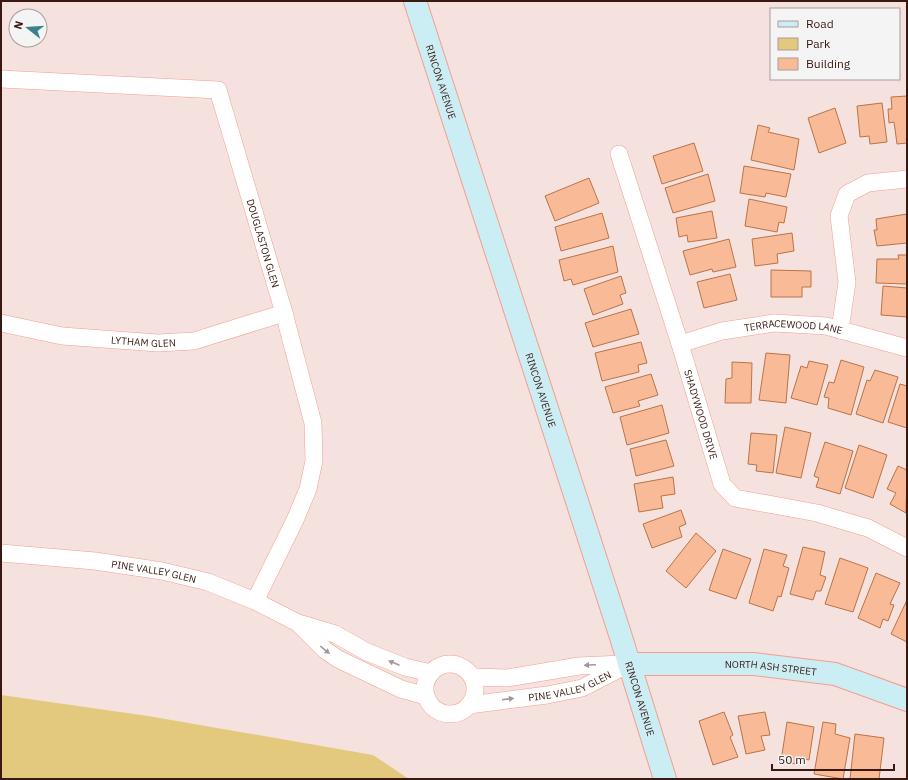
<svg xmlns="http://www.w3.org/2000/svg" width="908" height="780" viewBox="0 0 908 780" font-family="'IBM Plex Sans',sans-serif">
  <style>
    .green { fill: #e3c97e }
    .building { fill: #f9bb97; stroke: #ba7347 }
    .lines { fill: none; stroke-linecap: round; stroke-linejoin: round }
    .street-casing { stroke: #f59d8d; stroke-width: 18 }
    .secondary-casing { stroke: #f59d8d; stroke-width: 24 }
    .street { stroke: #fff; stroke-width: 17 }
    .secondary { stroke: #cbeef4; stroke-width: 22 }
    .oneway { fill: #a69794 }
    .labels { text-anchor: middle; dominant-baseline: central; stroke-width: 3.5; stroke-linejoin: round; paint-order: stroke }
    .street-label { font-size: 10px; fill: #391812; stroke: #f4f4f4 }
  </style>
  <rect width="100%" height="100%" fill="#f5e2de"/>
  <polygon class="green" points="1,695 148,716 373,755 409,779 1,779"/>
  <g class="building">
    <polygon points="907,96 907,143 897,144 894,122 889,123 888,109 892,109 891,97"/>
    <polygon points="882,103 887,142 870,144 869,136 860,137 857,106"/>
    <polygon points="835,108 846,143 819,153 808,118"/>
    <polygon points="758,125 770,128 768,132 799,139 794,170 751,160"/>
    <polygon points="694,143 703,171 662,184 653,156"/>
    <polygon points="744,166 791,174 786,197 766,193 765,197 740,193"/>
    <polygon points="708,174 715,201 673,213 665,188"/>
    <polygon points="589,178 599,203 555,221 545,196"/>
    <polygon points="749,199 787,207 784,223 779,222 777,232 745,226"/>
    <polygon points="712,211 717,238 688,242 687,235 679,237 676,218"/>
    <polygon points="602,213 609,238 561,251 555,227"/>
    <polygon points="907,214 907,243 877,246 874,230 877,230 876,219"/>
    <polygon points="792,233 794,251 777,254 778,263 755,266 752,239"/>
    <polygon points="729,239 736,267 713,272 712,269 690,275 683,251"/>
    <polygon points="613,246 618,272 573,285 571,279 564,281 559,260"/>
    <polygon points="898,255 907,255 907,284 876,283 877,259 899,259"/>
    <polygon points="771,270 811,271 811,287 802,287 802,297 771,297"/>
    <polygon points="730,274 737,300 704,308 697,282"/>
    <polygon points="621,276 626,293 620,295 623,304 593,315 584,289"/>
    <polygon points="883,286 907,288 907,317 881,315"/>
    <polygon points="631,309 639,334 593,347 585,323"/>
    <polygon points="641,342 647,363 638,365 639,372 602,381 595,353"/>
    <polygon points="766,353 790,355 786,403 759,400"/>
    <polygon points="841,360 864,367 851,415 828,408 829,398 824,397 829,382 834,383"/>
    <polygon points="809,361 828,365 817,405 791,398 801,366 807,368"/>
    <polygon points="732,362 752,363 751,403 725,403 726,379 732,378"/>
    <polygon points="875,370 898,377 883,423 856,414 867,380 870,381"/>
    <polygon points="651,374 658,395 638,401 640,406 613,413 605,387"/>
    <polygon points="900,384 907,386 907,428 888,422"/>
    <polygon points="662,405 669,433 627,445 620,417"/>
    <polygon points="785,427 811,433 801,478 776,473"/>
    <polygon points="751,433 777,435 773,473 756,471 757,465 748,464"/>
    <polygon points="666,440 674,466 636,476 630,449"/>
    <polygon points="825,442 853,451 840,494 816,487 819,478 814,476"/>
    <polygon points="859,445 887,455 873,498 845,488"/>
    <polygon points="898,466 907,470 906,513 890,504 896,493 887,489"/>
    <polygon points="673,477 675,494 661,496 663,508 639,512 634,484"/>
    <polygon points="681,510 686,524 679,527 682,537 652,548 643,524"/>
    <polygon points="696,533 716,551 686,588 666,571"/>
    <polygon points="803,547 825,552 820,575 826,577 821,591 816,591 813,600 790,594"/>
    <polygon points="723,549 751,559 736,599 709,590"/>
    <polygon points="764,549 787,555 783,566 789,568 781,597 778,596 773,611 749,603"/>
    <polygon points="840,558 868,568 853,612 825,604"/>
    <polygon points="876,573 900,583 890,604 894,605 888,621 883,619 880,628 858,618"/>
    <polygon points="907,600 907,642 891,634"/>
    <polygon points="724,712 733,735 730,737 738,757 713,765 699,721"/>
    <polygon points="765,712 770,735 761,736 765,750 746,754 738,716"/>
    <polygon points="787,722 814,727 809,760 801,758 800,765 781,761"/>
    <polygon points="823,722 836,724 835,734 850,738 843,779 814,774"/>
    <polygon points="855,734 884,738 879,779 850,779"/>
  </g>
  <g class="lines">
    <defs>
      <g id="street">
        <path id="s1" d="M1,79l217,11 66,223 29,110 1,38 -6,28 -13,31 -40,81"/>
        <path id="s2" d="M619,154l61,190 42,140 13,14 82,15 51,15 39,20"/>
        <path id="s3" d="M1,323l61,13 96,7 36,-2 90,-28"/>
        <polyline points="840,330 847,282 839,216 847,194 868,183 907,179"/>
        <path id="s4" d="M680,344l42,-13 52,-8 52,3 81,22"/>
        <path id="s5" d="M1,553l94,8 67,10 46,11 47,19 43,22 37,11 32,18 38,15 26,6"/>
        <polyline points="299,624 325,650 338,659 401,689 426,696"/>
        <circle cx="450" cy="689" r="25"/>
        <polyline points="472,677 507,678 579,666 623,664"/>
        <path id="s6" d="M469,705l78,-10 35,-7 47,-24"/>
      </g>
      <g id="secondary">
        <path id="s7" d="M415,1l205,633 45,145"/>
        <path id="s8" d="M629,664h125l81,10 72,26"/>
      </g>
    </defs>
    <use href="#street" class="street-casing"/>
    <use href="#secondary" class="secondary-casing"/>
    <use href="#street" class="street"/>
    <use href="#secondary" class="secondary"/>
  </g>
  <defs><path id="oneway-solid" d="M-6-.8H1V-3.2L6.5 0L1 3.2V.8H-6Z"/></defs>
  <g class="oneway">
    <use href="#oneway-solid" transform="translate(325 650) rotate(39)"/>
    <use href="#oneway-solid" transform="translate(394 663) rotate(-157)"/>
    <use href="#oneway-solid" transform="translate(590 665) rotate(178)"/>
    <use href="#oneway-solid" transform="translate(508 699) rotate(-7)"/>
  </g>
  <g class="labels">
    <g class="street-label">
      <text stroke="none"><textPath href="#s7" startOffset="85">RINCON AVENUE</textPath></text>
      <text stroke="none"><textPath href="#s1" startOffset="377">DOUGLASTON GLEN</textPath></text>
      <text stroke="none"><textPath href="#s4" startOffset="116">TERRACEWOOD LANE</textPath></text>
      <text stroke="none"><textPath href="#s3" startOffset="144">LYTHAM GLEN</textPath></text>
      <text stroke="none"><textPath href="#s7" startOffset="409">RINCON AVENUE</textPath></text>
      <text stroke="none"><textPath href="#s2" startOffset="273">SHADYWOOD DRIVE</textPath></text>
      <text stroke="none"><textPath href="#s5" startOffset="154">PINE VALLEY GLEN</textPath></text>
      <text stroke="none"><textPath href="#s8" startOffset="142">NORTH ASH STREET</textPath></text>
      <text stroke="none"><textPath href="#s6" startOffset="103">PINE VALLEY GLEN</textPath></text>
      <text stroke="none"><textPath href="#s7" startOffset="733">RINCON AVENUE</textPath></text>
    </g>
  </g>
  <rect width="908" height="780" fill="none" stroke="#391812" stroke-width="4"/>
  <rect x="770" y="8" width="130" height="72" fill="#f4f4f4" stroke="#a99c9a"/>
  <rect x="778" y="21" width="20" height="6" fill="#cbeef4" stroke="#a99c9a"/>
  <text x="806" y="28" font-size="12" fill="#391812">Road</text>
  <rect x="778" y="38" width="20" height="12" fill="#e3c97e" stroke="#a99c9a"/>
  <text x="806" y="48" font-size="12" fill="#391812">Park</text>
  <rect x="778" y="58" width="20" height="12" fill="#f9bb97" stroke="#a99c9a"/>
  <text x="806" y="68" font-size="12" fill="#391812">Building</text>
  <g transform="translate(28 28) rotate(287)"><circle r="19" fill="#f4f4f4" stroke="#a99c9a"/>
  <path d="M0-3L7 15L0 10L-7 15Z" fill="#3c818e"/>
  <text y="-6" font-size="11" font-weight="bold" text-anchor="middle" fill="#391812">N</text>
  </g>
  <path d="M772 764v6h122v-6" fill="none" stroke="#391812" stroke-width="2"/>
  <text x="778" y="764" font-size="12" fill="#391812" stroke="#f4f4f4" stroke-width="3" paint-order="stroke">50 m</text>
</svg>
